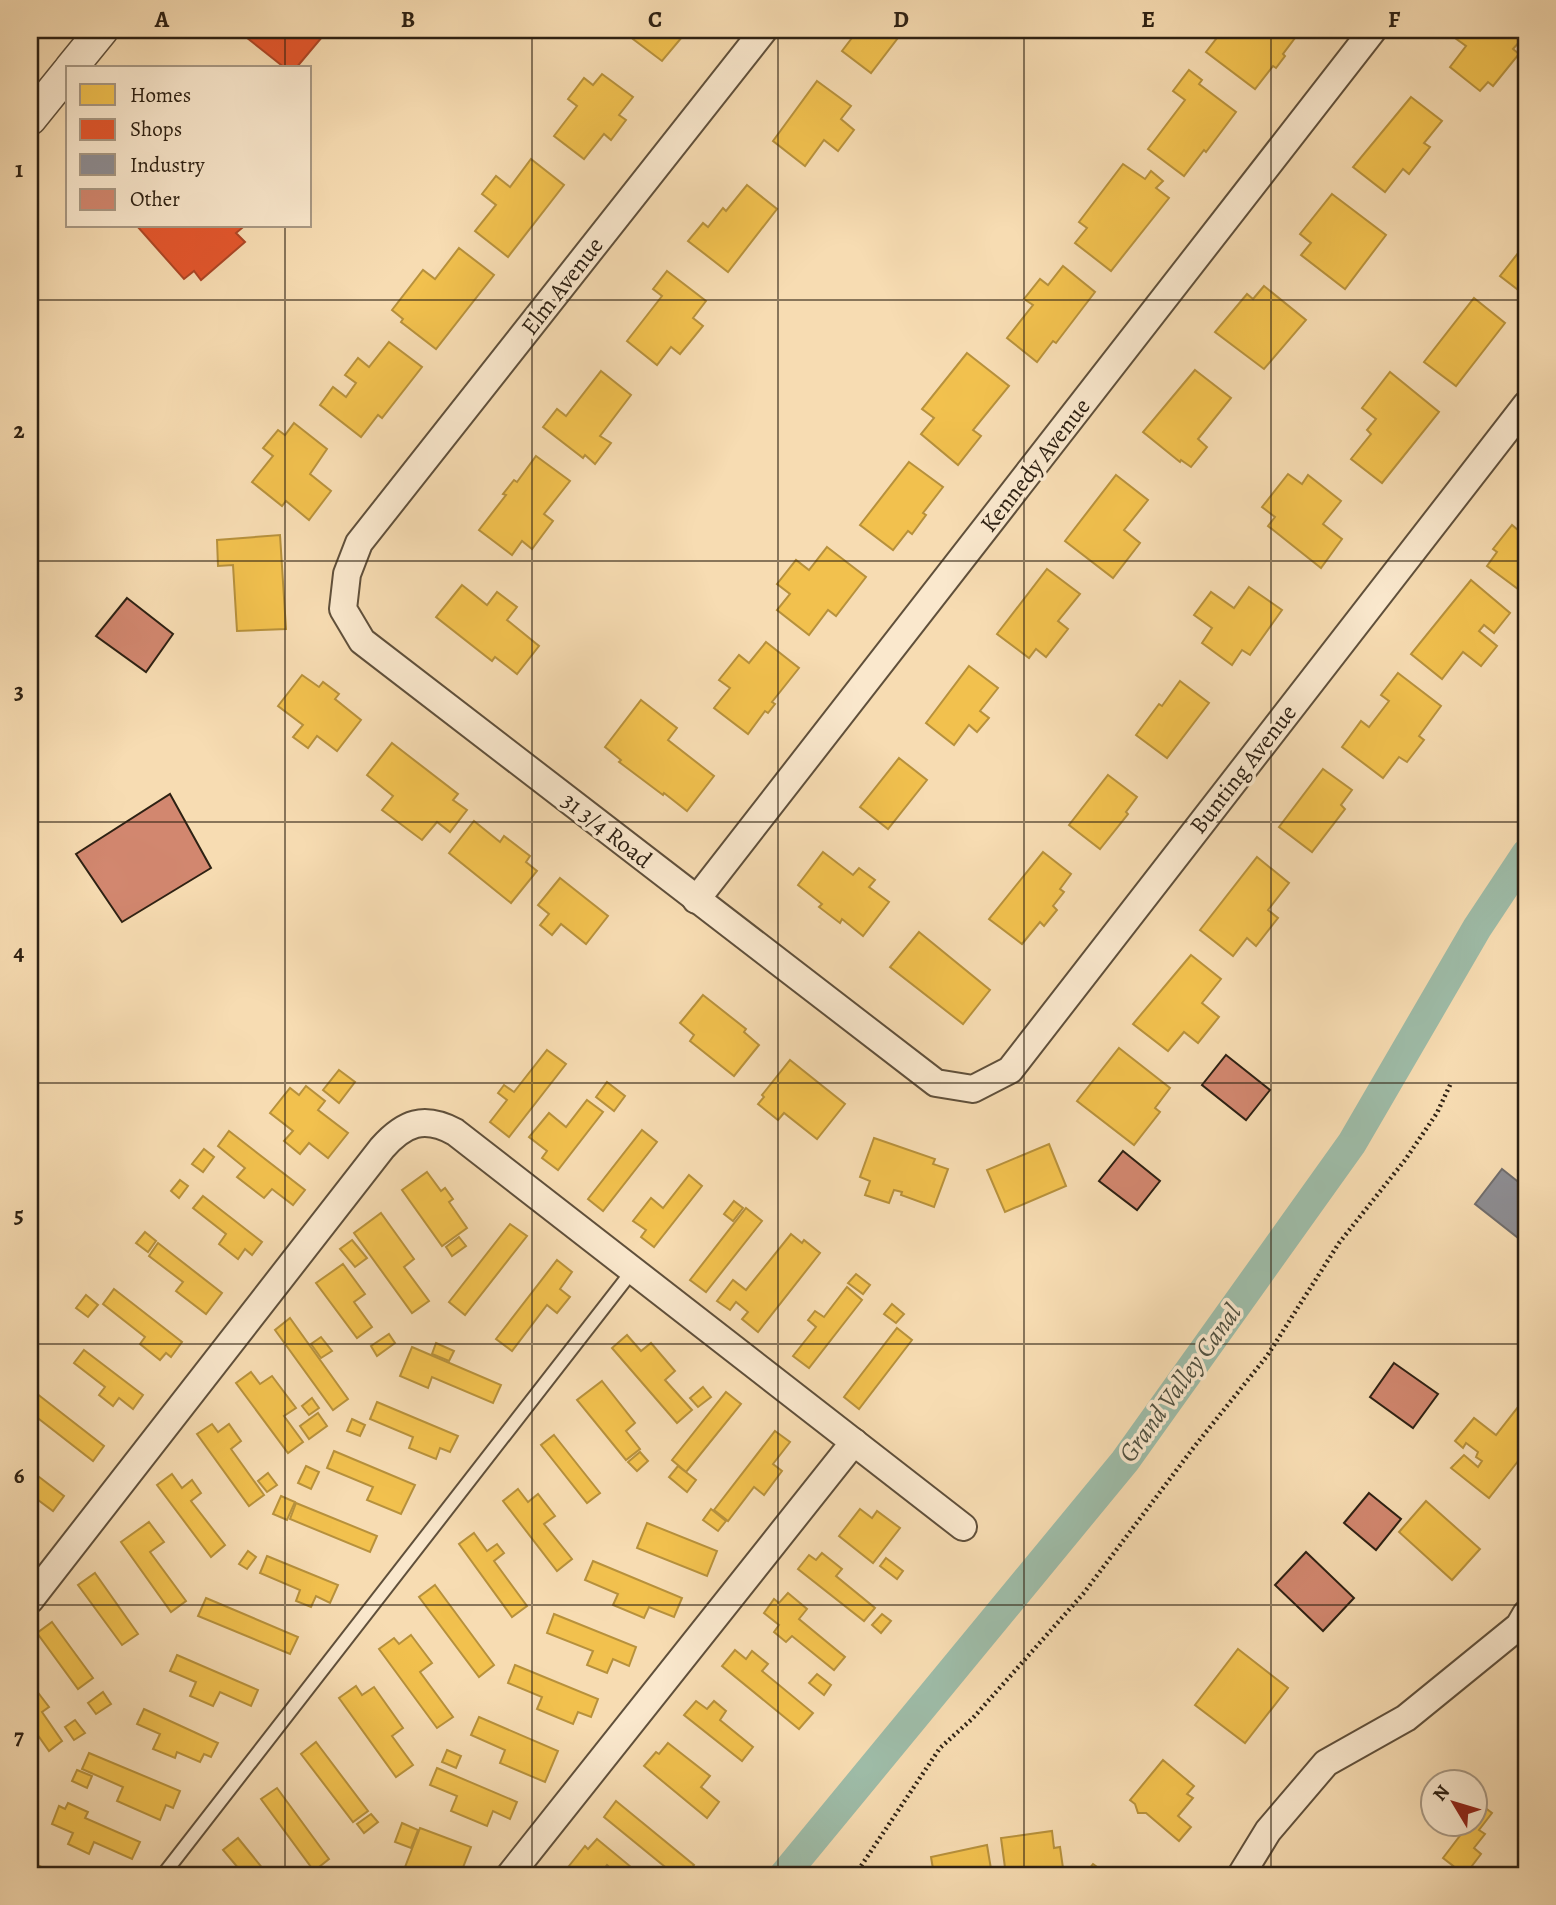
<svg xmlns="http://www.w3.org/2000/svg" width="1556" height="1905" viewBox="0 0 1556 1905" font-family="Alegreya,serif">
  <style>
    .homes { fill: #f2c14e; stroke: #b7913c; stroke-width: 2 }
    .shops { fill: #e4572e; stroke: #ad4726; stroke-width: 2 }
    .industry { fill: #8d8d92; stroke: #706d6c; stroke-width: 2 }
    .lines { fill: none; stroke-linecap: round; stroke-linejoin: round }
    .canal { stroke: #9ebca8; stroke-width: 30 }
    .building { fill: #d2876f; stroke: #2e2113; stroke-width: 2 }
    .service-casing { stroke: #60503b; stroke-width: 16 }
    .minor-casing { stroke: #60503b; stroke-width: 30 }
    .tertiary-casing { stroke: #60503b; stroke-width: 35 }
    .path { stroke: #2e2113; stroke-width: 4.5; stroke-dasharray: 2 3.5; stroke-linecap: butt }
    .service { stroke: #fae8cd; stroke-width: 12 }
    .minor { stroke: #fae8cd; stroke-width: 26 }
    .tertiary { stroke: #fae8cd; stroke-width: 32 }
    .grid { fill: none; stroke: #2e2113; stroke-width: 2; stroke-opacity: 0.55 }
    .labels { text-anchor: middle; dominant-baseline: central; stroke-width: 7; stroke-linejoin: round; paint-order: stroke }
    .street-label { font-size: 24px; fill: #2e2113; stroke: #fae8cd }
    .water-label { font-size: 26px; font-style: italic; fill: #505040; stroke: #fae8cd }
    .neatline { fill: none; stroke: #2e2113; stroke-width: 2.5 }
    .grid-label { font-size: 23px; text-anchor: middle; font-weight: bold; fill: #2e2113 }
  </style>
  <rect width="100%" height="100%" fill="#f7dcb2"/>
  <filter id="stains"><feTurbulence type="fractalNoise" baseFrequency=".00286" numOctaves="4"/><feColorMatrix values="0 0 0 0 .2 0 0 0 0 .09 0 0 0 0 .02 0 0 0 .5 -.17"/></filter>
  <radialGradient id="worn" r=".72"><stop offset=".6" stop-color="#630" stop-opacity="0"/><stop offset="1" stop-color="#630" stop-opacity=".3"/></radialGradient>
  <g class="homes">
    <polygon points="640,30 688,30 662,61 633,39"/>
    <polygon points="858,30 904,30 871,73 842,51"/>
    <polygon points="1220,30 1301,30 1283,54 1285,56 1276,68 1273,66 1255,89 1206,52 1219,35 1217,33"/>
    <polygon points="1461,30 1507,30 1521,40 1513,49 1519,54 1493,86 1488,82 1480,91 1450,67 1466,46 1455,38"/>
    <polygon points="1189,70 1202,80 1199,84 1236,112 1206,152 1204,150 1184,176 1148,149 1185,100 1173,91"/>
    <polygon points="602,74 633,97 619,115 626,120 611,140 604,134 584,159 554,136 577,106 568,99 584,78 593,85"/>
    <polygon points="817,81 851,106 841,119 854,130 838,151 824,140 805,166 773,141"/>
    <polygon points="1411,97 1442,121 1424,143 1430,147 1409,174 1403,169 1385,192 1353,167"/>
    <polygon points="531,159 564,185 508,257 475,231 496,205 482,194 496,176 510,187"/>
    <polygon points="1123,164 1145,179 1151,171 1163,181 1156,188 1169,198 1111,271 1075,243 1087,228 1079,222"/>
    <polygon points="747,185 777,209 728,272 688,241 703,223 708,227 723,208 726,211"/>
    <polygon points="1332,194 1386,235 1345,289 1301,255 1311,243 1300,234"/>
    <polygon points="1526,243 1526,296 1500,276"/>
    <polygon points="459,248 494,275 436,349 401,322 403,319 392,310 423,270 435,279"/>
    <polygon points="1063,266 1095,292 1056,343 1053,341 1037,362 1007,338 1033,305 1024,299 1040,279 1048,285"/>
    <polygon points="667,271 706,301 693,318 703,326 680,354 671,347 657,365 627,341 662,296 653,289"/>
    <polygon points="1264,286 1306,320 1264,369 1215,332 1247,294 1253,299"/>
    <polygon points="1474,298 1505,323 1456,386 1424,362"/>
    <polygon points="389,342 422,367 382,418 378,415 361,437 320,405 333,387 346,397 356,383 345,375 358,358 369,367"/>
    <polygon points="967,353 1009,386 973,430 981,436 958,465 921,434 934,418 922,409"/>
    <polygon points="1195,370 1231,398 1198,439 1207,447 1191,467 1181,460 1180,462 1143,432"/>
    <polygon points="601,371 631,395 600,436 611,443 595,464 585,455 583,458 543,427 557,409 566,416"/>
    <polygon points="1390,372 1439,412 1382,483 1351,459 1371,434 1367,430 1376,419 1362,408"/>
    <polygon points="294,423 327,449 310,474 331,491 309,520 286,501 282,506 252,482 273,456 263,448 278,430 285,435"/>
    <polygon points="536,456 570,481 544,514 553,521 532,549 522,541 512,555 479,530 506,495 503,494 514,480 517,482"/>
    <polygon points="909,462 943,487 923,513 926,515 912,534 908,531 893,550 860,525"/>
    <polygon points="1288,474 1302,484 1308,475 1341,501 1323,524 1342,539 1321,568 1268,526 1275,517 1262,507"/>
    <polygon points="1116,475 1148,500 1124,530 1140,543 1113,578 1065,541"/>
    <polygon points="1526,519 1526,586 1522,592 1487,566 1497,552 1493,549 1512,525 1518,530"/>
    <polygon points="280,535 286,629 237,631 233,565 218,566 217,540"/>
    <polygon points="827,547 866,577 836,616 828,610 809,635 777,610 790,594 777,584 796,560 809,570"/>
    <polygon points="1047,569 1080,594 1058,621 1068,629 1046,657 1036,649 1029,658 997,634"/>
    <polygon points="1471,580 1510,613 1494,633 1484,625 1479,631 1497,646 1481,666 1463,652 1442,679 1411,654"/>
    <polygon points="462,585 487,605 497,592 517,607 507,620 539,646 517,674 495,657 492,661 436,617"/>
    <polygon points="1249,587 1282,610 1250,655 1242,650 1232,665 1202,643 1212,628 1194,615 1211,592 1234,608"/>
    <polygon points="766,642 799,668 772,702 775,704 768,713 765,711 748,734 714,708 730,688 719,680 739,655 749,663"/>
    <polygon points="969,666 998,688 980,711 989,718 977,732 969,725 954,745 926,723"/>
    <polygon points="1398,673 1441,706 1419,736 1424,740 1407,762 1399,757 1383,778 1342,747 1361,721 1369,727 1389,701 1381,695"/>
    <polygon points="302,675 319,687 323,682 339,694 335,699 361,720 337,751 317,736 308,748 293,737 303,725 278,706"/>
    <polygon points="1180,681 1209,703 1167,758 1136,735 1159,704 1162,706"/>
    <polygon points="641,700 677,728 668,740 714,776 687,811 664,793 663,795 619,762 621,760 605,747"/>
    <polygon points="392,743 458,794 453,800 467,810 450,832 437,822 422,840 382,810 393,796 367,775"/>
    <polygon points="899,758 927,780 888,829 860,807"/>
    <polygon points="1323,769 1352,790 1341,805 1345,809 1312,852 1279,827"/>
    <polygon points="1108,775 1137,797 1126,812 1128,814 1100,849 1069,825"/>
    <polygon points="474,821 500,842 504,836 530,856 526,862 537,871 511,903 449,853"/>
    <polygon points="823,852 853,875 859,868 875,880 869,887 889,902 863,936 842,919 840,923 819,907 822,904 798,885"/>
    <polygon points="1043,852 1071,874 1060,889 1064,892 1053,906 1057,910 1044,926 1040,922 1022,944 989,919"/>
    <polygon points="1257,857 1289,883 1268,910 1278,918 1256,946 1247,938 1233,956 1200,930"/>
    <polygon points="560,878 608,916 586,944 561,924 552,935 540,925 549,914 538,905"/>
    <polygon points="919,932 990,990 963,1024 890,967"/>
    <polygon points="1191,955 1221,979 1202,1003 1219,1017 1198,1043 1184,1032 1168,1051 1133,1024"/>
    <polygon points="703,995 746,1029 744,1032 759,1045 734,1076 690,1041 694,1035 680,1023"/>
    <polygon points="1119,1048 1170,1088 1155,1108 1160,1112 1134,1145 1077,1101"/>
    <polygon points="547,1050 566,1064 509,1137 490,1122 507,1100 498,1093 504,1085 514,1092"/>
    <polygon points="790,1060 845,1104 817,1139 784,1113 778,1120 758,1104 764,1097 762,1095"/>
    <polygon points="339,1070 355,1082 339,1103 323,1090"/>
    <polygon points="607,1082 625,1096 614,1111 596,1097"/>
    <polygon points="306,1086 325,1101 318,1110 348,1133 328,1158 309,1143 300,1154 284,1141 293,1131 270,1113 290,1088 299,1095"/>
    <polygon points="587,1100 603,1112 558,1170 542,1158 547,1151 529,1137 549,1113 566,1127"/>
    <polygon points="642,1130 657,1142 603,1211 588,1199"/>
    <polygon points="229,1131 305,1190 293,1205 272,1189 264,1198 237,1177 245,1168 218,1146"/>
    <polygon points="874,1138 935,1159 933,1164 948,1169 934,1207 901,1195 902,1192 894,1190 889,1203 865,1195 870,1181 860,1177"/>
    <polygon points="1049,1144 1066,1186 1005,1212 987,1170"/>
    <polygon points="204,1149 214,1157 203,1172 192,1164"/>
    <polygon points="427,1172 441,1191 445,1188 453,1199 449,1202 467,1228 442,1246 402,1190"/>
    <polygon points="689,1175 702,1186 654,1247 641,1237 646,1230 633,1221 651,1198 663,1208"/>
    <polygon points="180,1180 188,1186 179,1198 171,1191"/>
    <polygon points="203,1196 262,1242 252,1255 245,1249 238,1259 219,1244 226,1234 193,1208"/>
    <polygon points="734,1201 743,1208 733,1221 724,1214"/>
    <polygon points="746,1208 762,1221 706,1292 690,1280"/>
    <polygon points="381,1213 414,1259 404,1267 429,1301 412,1313 354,1233"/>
    <polygon points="510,1224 527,1236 465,1315 449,1302"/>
    <polygon points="145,1232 156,1241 148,1252 136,1243"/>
    <polygon points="791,1234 802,1243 804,1240 820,1253 758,1332 742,1319 748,1312 736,1302 730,1310 717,1301 733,1280 746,1290"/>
    <polygon points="459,1237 466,1246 452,1256 446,1247"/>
    <polygon points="352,1240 367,1258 355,1267 340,1249"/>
    <polygon points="158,1243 222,1293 206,1314 176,1291 183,1282 149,1256"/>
    <polygon points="557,1260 572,1272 560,1289 570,1297 557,1313 547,1305 512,1351 496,1339"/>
    <polygon points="343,1264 365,1294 354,1302 372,1327 357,1338 316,1283"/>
    <polygon points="856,1274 870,1285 863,1294 848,1283"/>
    <polygon points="847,1287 862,1300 809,1368 793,1356 816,1327 808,1320 815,1311 824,1317"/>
    <polygon points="114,1289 182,1342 171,1357 166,1353 160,1360 140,1344 145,1337 103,1304"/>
    <polygon points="86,1295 98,1305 88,1317 76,1308"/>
    <polygon points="892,1304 904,1314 896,1323 884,1314"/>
    <polygon points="290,1318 348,1399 333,1410 275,1330"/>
    <polygon points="897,1328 912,1340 859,1409 844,1397"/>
    <polygon points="389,1334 395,1343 377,1356 371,1346"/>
    <polygon points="627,1335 641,1351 651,1343 675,1371 665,1380 692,1410 677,1423 612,1348"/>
    <polygon points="321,1337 332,1351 321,1358 311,1344"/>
    <polygon points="436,1343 454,1351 449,1361 432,1354"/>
    <polygon points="412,1347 501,1385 493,1403 432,1377 428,1388 400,1376"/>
    <polygon points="84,1350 143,1395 133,1409 119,1398 113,1406 99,1395 105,1387 74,1363"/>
    <polygon points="251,1372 260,1384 272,1376 296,1408 284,1416 303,1442 288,1453 236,1383"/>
    <polygon points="602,1381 635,1423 626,1431 640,1449 626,1460 577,1400"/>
    <polygon points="703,1387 711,1397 698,1407 690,1398"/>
    <polygon points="726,1392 741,1404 686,1472 672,1460"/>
    <polygon points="36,1393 104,1446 93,1461 30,1412 30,1401"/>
    <polygon points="312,1398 319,1408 309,1415 302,1406"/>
    <polygon points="377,1402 458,1436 450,1452 440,1448 436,1459 409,1448 413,1437 370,1419"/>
    <polygon points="1522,1402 1526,1405 1526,1451 1489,1498 1451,1468 1464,1455 1478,1467 1482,1461 1476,1457 1478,1452 1466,1443 1463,1448 1455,1441 1474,1418 1496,1435"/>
    <polygon points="318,1413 327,1426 309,1439 300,1426"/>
    <polygon points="352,1419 365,1425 360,1436 347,1431"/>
    <polygon points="212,1424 218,1432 229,1424 241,1441 231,1449 264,1495 249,1506 197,1434"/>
    <polygon points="775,1431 790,1442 773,1464 782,1471 764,1495 754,1487 728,1521 714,1510"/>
    <polygon points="554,1435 600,1493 587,1503 541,1445"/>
    <polygon points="334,1451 415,1485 401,1514 367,1500 373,1487 327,1468"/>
    <polygon points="640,1452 648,1461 637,1471 628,1462"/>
    <polygon points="306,1466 319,1472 311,1489 298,1483"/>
    <polygon points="678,1466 696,1480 687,1492 669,1477"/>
    <polygon points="30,1470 64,1496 53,1511 30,1494"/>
    <polygon points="268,1473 277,1485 267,1492 258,1481"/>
    <polygon points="172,1474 182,1488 192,1480 201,1493 191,1501 225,1545 211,1557 157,1485"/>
    <polygon points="518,1489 528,1502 538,1494 555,1516 544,1524 572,1559 557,1571 503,1501"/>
    <polygon points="281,1496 295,1502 287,1520 273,1514"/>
    <polygon points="1426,1501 1480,1549 1452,1580 1399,1532"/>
    <polygon points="296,1503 377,1536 370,1552 290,1519"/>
    <polygon points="711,1509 726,1521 718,1531 703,1520"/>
    <polygon points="860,1509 872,1518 877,1511 900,1528 873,1563 839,1536"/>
    <polygon points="149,1522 164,1542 150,1552 186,1601 171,1612 121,1542"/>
    <polygon points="647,1523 717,1551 707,1576 637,1548"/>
    <polygon points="474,1533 487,1551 497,1544 504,1553 494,1561 527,1606 512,1617 459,1544"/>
    <polygon points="248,1551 256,1557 247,1569 239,1564"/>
    <polygon points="822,1553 842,1569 836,1576 875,1608 864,1621 798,1569 809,1555 816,1560"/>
    <polygon points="267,1556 338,1585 330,1603 316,1596 311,1607 296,1601 300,1590 260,1573"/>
    <polygon points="886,1558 903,1571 897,1579 880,1566"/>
    <polygon points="593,1561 682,1598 674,1617 649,1607 644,1618 613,1605 618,1594 585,1580"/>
    <polygon points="95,1573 138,1634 122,1645 78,1585"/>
    <polygon points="435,1585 494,1665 479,1677 419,1597"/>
    <polygon points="788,1593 807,1609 799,1619 845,1657 834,1670 792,1636 786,1642 774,1632 779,1625 764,1613 774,1599 779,1603"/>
    <polygon points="206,1598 298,1637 290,1654 198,1616"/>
    <polygon points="554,1614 636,1647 629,1666 613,1659 607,1673 587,1665 593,1651 547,1633"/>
    <polygon points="882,1614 891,1621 881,1633 872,1625"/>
    <polygon points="52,1622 93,1678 78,1689 37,1633"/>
    <polygon points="411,1635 432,1663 420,1672 453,1717 437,1728 379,1649 394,1638 399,1644"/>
    <polygon points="1238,1649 1288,1688 1245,1743 1195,1705"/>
    <polygon points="735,1650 746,1659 752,1651 768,1664 762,1671 813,1713 799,1729 722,1666"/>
    <polygon points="177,1655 258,1690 251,1706 220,1692 213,1706 190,1696 196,1682 170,1671"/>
    <polygon points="515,1665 598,1699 591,1717 578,1712 573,1724 537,1709 542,1697 508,1683"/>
    <polygon points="817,1674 831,1685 824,1695 809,1683"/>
    <polygon points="33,1686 49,1707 42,1712 62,1741 49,1751 30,1724 30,1688"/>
    <polygon points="356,1686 362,1695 374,1687 403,1728 392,1736 413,1765 396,1777 339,1698"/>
    <polygon points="103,1692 111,1704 96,1714 88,1703"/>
    <polygon points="696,1701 707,1709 714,1701 726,1711 720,1720 753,1747 742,1761 684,1715"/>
    <polygon points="144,1709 218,1743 211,1757 204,1754 200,1762 177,1752 175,1758 153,1749 160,1734 137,1724"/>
    <polygon points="479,1717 558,1751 545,1782 500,1763 505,1750 471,1735"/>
    <polygon points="75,1720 85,1733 74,1740 65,1727"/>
    <polygon points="316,1742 368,1811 353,1822 301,1754"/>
    <polygon points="668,1743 710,1776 701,1787 719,1802 707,1818 644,1766 656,1752 659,1754"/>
    <polygon points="447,1750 461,1756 456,1768 442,1762"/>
    <polygon points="89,1753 180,1791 173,1808 166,1805 160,1820 117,1801 123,1787 82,1769"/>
    <polygon points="1163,1760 1194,1786 1187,1794 1193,1798 1178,1816 1191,1827 1179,1841 1146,1813 1138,1813 1135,1804 1130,1800"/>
    <polygon points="437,1768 517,1802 510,1819 493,1811 487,1826 451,1811 457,1796 430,1785"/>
    <polygon points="77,1770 92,1776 87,1788 72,1781"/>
    <polygon points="277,1788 329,1859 314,1871 261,1799"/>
    <polygon points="616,1801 694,1865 686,1875 675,1875 604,1817"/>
    <polygon points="1476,1801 1492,1813 1479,1830 1485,1834 1474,1848 1481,1854 1465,1875 1443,1858 1465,1829 1459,1825 1476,1825"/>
    <polygon points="68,1803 88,1812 85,1818 140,1842 132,1859 94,1842 89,1854 68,1844 73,1833 52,1824 59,1806 65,1809"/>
    <polygon points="371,1814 378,1822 364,1833 357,1824"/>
    <polygon points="402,1823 418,1830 411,1848 395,1842"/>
    <polygon points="420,1828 471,1847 460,1875 446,1875 436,1871 434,1875 402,1875"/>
    <polygon points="1052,1831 1054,1848 1060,1847 1064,1875 1006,1875 1001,1838"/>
    <polygon points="238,1838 268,1875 244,1875 223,1850"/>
    <polygon points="597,1839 631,1867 624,1875 618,1875 607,1865 601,1873 604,1875 570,1875 565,1871 585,1846 588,1849"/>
    <polygon points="987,1845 992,1875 934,1875 931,1857"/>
    <polygon points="30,1862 60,1875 30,1875"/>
    <polygon points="1093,1864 1108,1875 1084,1875"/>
  </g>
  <g class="shops">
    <polygon points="237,30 328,30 296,68 285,68"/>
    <polygon points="137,226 240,226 242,228 236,233 245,242 201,280 194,271 184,279"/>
  </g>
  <polygon class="industry" points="1502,1169 1526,1188 1526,1236 1522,1241 1475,1204"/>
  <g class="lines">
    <polyline class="canal" points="784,1875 1125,1461 1352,1143 1477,928 1526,854"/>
  </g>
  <g class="building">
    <polygon points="127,598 173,634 146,672 96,636"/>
    <polygon points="170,794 211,868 122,922 76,854"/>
    <polygon points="1226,1055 1270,1090 1246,1120 1202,1085"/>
    <polygon points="1123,1151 1160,1181 1137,1210 1099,1181"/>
    <polygon points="1394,1363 1438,1394 1413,1428 1370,1397"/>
    <polygon points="1369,1493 1401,1519 1376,1550 1344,1523"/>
    <polygon points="1306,1552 1354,1598 1323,1631 1275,1585"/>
  </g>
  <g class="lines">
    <defs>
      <polyline id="service" points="163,1875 633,1270"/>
      <g id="minor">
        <polyline points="764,30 359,543 347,574 343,609 362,641 936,1083 973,1089 1010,1070 1526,405"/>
        <polyline points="696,900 1373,30"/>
        <path d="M30,1600l352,-452c22,-25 42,-33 73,-16l508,395"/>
        <polyline points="510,1875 854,1442"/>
        <polyline points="1241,1875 1268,1831 1326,1763 1406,1718 1519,1626 1526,1614"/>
      </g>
      <g id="tertiary">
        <polyline points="71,68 102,30"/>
        <polyline points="30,119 68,72"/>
      </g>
    </defs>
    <use href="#service" class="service-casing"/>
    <use href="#minor" class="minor-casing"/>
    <use href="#tertiary" class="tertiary-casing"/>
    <polyline class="path" points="855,1875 940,1748 973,1718 1083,1594 1194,1447 1267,1356 1339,1243 1405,1160 1437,1113 1451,1083"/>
    <use href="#service" class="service"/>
    <use href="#minor" class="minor"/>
    <use href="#tertiary" class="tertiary"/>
  </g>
  <path class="grid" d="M285,30v38M532,30v1845M778,30v1845M1024,30v1845M1271,30v1845M285,226v1649M30,300h1496M30,561h1496M30,822h1496M30,1083h1496M30,1344h1496M30,1605h1496"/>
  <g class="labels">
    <g class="street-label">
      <text transform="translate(562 286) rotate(-52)">Elm Avenue</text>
      <text transform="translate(1035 465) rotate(-52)">Kennedy Avenue</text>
      <text transform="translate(1243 769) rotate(-52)">Bunting Avenue</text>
      <text transform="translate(607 830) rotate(38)">31 3/4 Road</text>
    </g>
    <g class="water-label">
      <text transform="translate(1180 1383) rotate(-54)">Grand Valley Canal</text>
    </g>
  </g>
  <rect width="1556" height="1905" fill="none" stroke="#f7dcb2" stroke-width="77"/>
  <rect x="66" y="66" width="245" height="161" fill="#fae8cd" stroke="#a89883" stroke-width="2"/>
  <rect x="80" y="84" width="35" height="21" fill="#f2c14e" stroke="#a89883" stroke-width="2"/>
  <text x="130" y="102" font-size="21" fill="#2e2113">Homes</text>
  <rect x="80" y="119" width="35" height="21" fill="#e4572e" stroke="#a89883" stroke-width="2"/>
  <text x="130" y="136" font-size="21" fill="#2e2113">Shops</text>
  <rect x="80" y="154" width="35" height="21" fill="#8d8d92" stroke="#a89883" stroke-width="2"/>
  <text x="130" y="172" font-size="21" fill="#2e2113">Industry</text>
  <rect x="80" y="189" width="35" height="21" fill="#d2876f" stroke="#a89883" stroke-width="2"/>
  <text x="130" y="206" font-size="21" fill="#2e2113">Other</text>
  <g transform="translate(1454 1803) rotate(308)"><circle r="33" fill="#fae8cd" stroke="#a89883" stroke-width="2"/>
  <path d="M0-5L12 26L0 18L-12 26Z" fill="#8f2418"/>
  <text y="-10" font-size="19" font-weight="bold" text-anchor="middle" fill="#2e2113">N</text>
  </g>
  <rect x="38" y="38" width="1480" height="1829" class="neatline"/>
  <g class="grid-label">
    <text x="162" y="27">A</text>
    <text x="408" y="27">B</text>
    <text x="655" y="27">C</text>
    <text x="901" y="27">D</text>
    <text x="1148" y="27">E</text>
    <text x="1394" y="27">F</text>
    <text x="19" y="177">1</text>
    <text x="19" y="438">2</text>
    <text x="19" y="699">3</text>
    <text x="19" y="960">4</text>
    <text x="19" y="1222">5</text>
    <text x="19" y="1483">6</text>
    <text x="19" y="1744">7</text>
  </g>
  <rect width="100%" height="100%" filter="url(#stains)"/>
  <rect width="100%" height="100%" fill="url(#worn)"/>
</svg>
